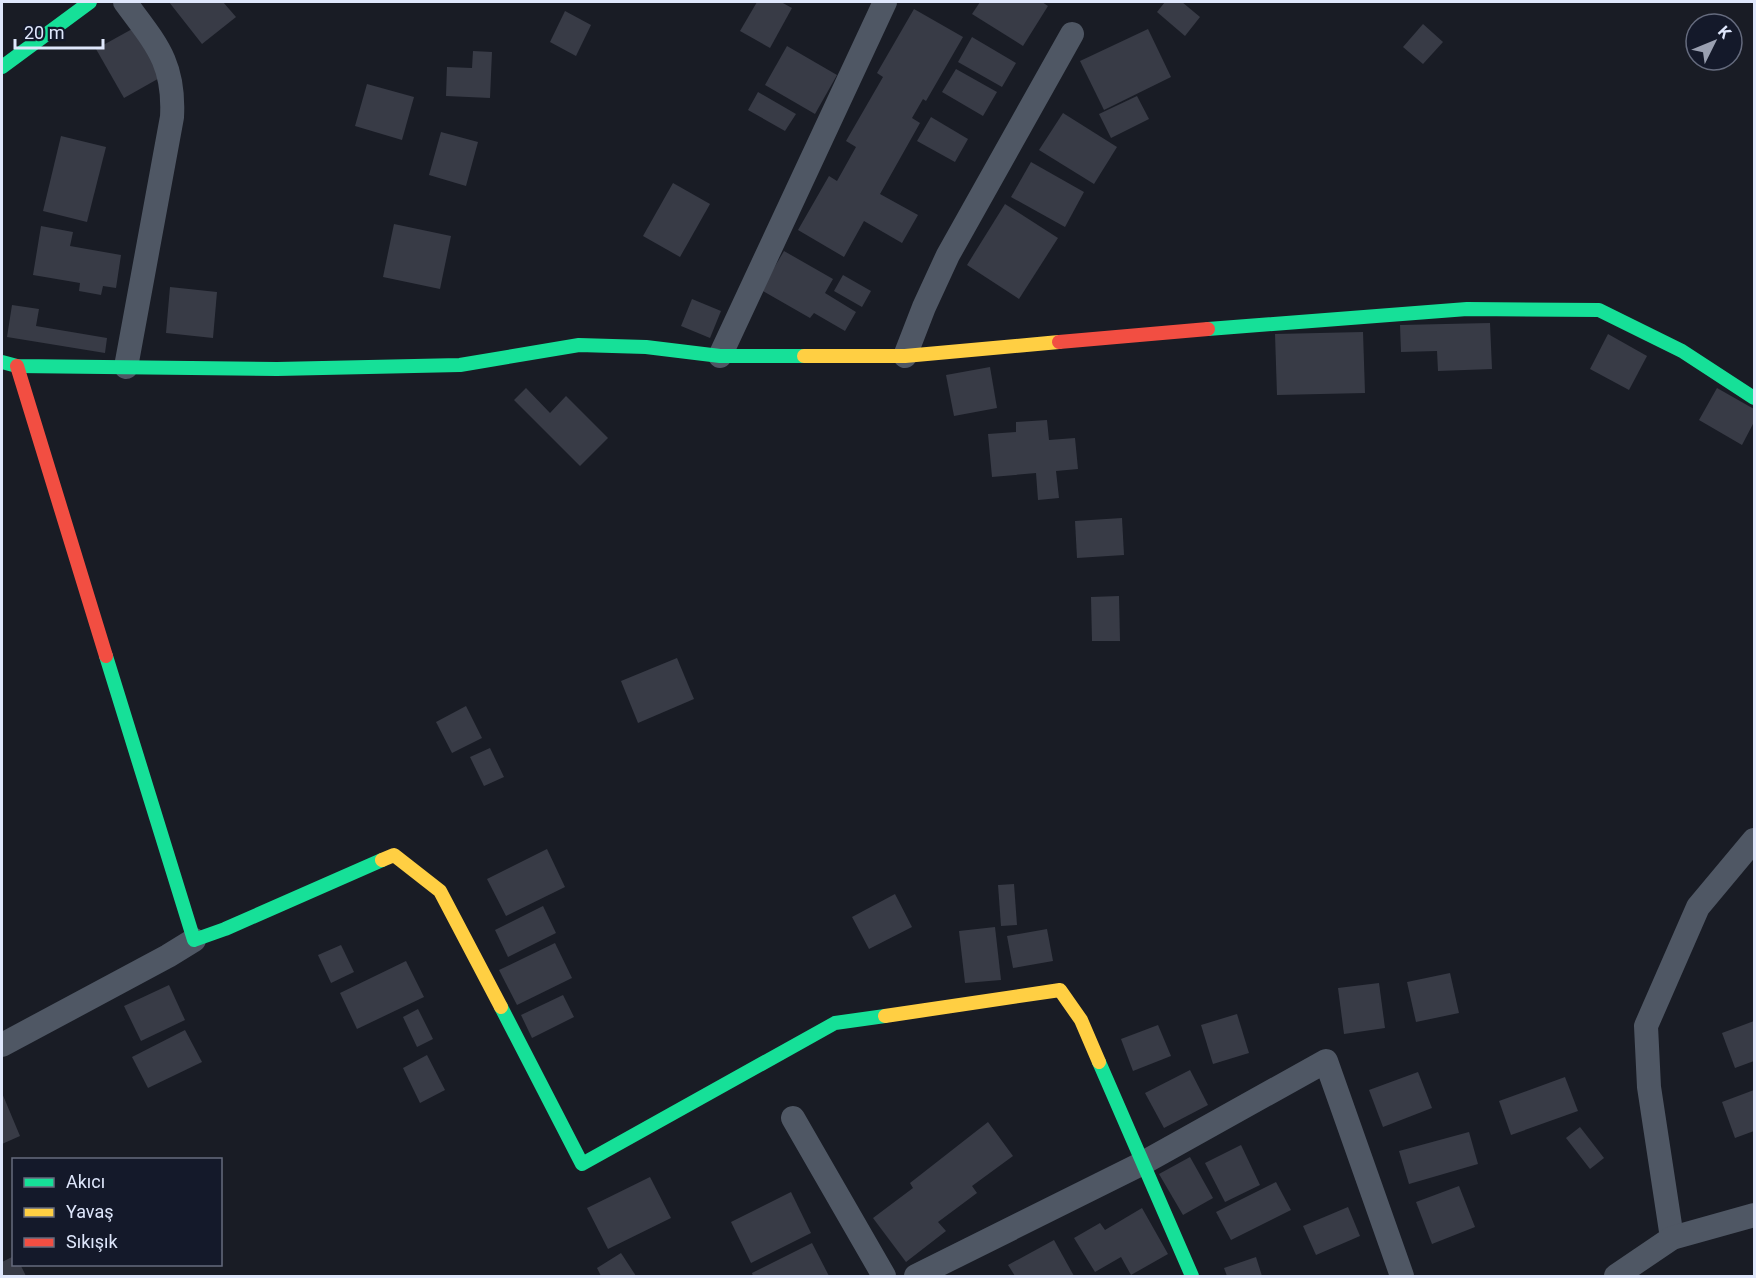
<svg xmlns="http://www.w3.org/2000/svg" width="1756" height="1278" viewBox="0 0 1756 1278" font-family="Roboto,sans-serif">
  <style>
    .building { fill: #383b46 }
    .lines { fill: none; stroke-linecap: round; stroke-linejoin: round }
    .street { stroke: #4f5764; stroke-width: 24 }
    .fast { stroke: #16e098; stroke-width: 14 }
    .slow { stroke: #ffcf43; stroke-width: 14 }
    .jam { stroke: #f24e42; stroke-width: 14 }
  </style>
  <rect width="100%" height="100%" fill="#191c25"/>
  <g class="building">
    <polygon points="169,2 223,2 236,17 202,44"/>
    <polygon points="757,2 781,2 792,8 770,48 740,31"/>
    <polygon points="980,2 1042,2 1048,6 1023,46 972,14"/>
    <polygon points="1165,2 1182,2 1200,17 1185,36 1157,12"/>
    <polygon points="914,9 963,37 926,101 923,99 912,118 920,123 880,194 918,215 902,243 864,221 844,257 798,230 829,176 837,181 856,147 846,141 883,77 877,73"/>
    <polygon points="565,11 591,25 576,56 550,42"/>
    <polygon points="1423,24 1443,42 1423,64 1403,47"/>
    <polygon points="134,28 163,76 124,98 96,49"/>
    <polygon points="1148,29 1171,77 1104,110 1080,61"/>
    <polygon points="972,37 1016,63 1002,87 958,62"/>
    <polygon points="787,46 837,75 815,114 765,85"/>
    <polygon points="473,51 492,52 490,98 446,96 447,67 472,68"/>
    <polygon points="956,69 997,92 983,116 942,92"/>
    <polygon points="367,84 414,97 402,140 355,126"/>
    <polygon points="758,92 796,114 785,131 748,110"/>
    <polygon points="1137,96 1149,119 1111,138 1099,114"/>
    <polygon points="1063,113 1117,147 1094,184 1039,150"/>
    <polygon points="931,117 968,139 955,162 917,141"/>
    <polygon points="441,132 478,142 466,186 429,175"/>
    <polygon points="61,136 106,147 87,222 43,211"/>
    <polygon points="1031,162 1084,192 1065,227 1011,197"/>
    <polygon points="673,183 710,204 680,257 643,236"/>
    <polygon points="1005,204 1058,238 1019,299 967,265"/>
    <polygon points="394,224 451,236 440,289 383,277"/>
    <polygon points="41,226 73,232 70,246 121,255 116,288 103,286 101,295 79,291 80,283 33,275"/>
    <polygon points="784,251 833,279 825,293 856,312 845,331 814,313 810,318 761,290"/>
    <polygon points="843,275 871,291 862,307 834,291"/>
    <polygon points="170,287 217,292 213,338 166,333"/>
    <polygon points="692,299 721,311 710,338 681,326"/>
    <polygon points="12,305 39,309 36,326 107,338 105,353 7,337"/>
    <polygon points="1490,323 1492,369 1438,371 1437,351 1401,352 1400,325"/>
    <polygon points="1363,332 1365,393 1277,395 1275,334"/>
    <polygon points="1608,334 1647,356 1629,390 1590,369"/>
    <polygon points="990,367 997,408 954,416 946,375"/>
    <polygon points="526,388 550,413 566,396 608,438 580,466 514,400"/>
    <polygon points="1717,388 1754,409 1754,422 1742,445 1699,420"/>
    <polygon points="1047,420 1049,440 1075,438 1078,469 1056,471 1059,498 1038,500 1036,473 992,477 988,434 1016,432 1016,422"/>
    <polygon points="1122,518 1124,555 1077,558 1075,521"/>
    <polygon points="1119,596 1120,641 1092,641 1091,597"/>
    <polygon points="677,658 694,699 638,723 621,681"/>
    <polygon points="466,706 482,738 452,753 436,722"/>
    <polygon points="490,748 504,777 484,786 470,757"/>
    <polygon points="547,849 565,887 506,916 487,879"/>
    <polygon points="1014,884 1017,925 1001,926 998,885"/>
    <polygon points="895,894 912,927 869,949 852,917"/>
    <polygon points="543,906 556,933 508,957 495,930"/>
    <polygon points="995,927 1001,980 965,983 959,931"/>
    <polygon points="1047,929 1053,961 1013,968 1007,936"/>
    <polygon points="555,943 572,978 517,1005 499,970"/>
    <polygon points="341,945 354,972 331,983 318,955"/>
    <polygon points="406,961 424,997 357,1029 340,993"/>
    <polygon points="1450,973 1459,1013 1416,1022 1407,982"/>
    <polygon points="1379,983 1385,1028 1344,1034 1338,988"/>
    <polygon points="169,985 185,1020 141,1041 124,1006"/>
    <polygon points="563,995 574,1017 532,1038 521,1015"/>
    <polygon points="418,1009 433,1039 417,1047 403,1017"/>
    <polygon points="1237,1014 1249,1053 1213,1064 1201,1025"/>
    <polygon points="1754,1021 1754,1061 1735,1068 1722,1033"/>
    <polygon points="1158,1025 1171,1056 1133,1071 1121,1039"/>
    <polygon points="185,1030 202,1062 148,1088 132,1057"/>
    <polygon points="427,1055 445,1090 420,1103 403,1068"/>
    <polygon points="1190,1070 1208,1105 1164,1128 1145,1093"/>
    <polygon points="1418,1072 1432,1108 1383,1127 1369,1090"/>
    <polygon points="1565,1077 1578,1111 1511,1135 1499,1101"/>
    <polygon points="1754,1090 1754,1131 1735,1138 1722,1102"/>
    <polygon points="2,1093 20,1136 2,1144"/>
    <polygon points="988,1122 1013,1156 972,1186 977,1193 938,1222 946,1231 906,1262 873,1218 913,1188 910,1183"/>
    <polygon points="1580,1127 1604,1158 1590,1169 1566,1138"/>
    <polygon points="1469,1132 1478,1164 1409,1184 1399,1151"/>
    <polygon points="1241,1145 1260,1185 1225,1202 1205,1163"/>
    <polygon points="1190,1157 1213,1198 1183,1215 1159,1174"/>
    <polygon points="650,1177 671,1218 608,1249 587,1208"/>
    <polygon points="1276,1182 1291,1210 1231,1240 1216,1212"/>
    <polygon points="1459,1186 1475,1227 1432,1244 1416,1202"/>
    <polygon points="791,1192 811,1233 751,1263 731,1222"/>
    <polygon points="1348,1207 1360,1236 1316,1255 1303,1226"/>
    <polygon points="1142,1208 1168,1254 1131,1275 1121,1257 1095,1272 1074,1238 1100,1223 1105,1230"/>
    <polygon points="1054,1240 1074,1276 1015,1276 1008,1265"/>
    <polygon points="812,1243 829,1276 753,1276 752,1273"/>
    <polygon points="621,1253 636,1276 601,1276 597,1268"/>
    <polygon points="14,1256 14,1264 20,1264 26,1276 2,1276 2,1262"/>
    <polygon points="1256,1257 1262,1276 1227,1276 1224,1268"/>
  </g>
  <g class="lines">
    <g class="street">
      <path d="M125,2c30,41 50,60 47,115l-46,250"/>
      <polyline points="720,356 885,2"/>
      <polyline points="905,356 924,307 948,255 1072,34"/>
      <polyline points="2,1045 168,956 194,940"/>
      <polyline points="793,1118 884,1276"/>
      <polyline points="1672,1238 1649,1087 1646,1026 1698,907 1754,840"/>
      <polyline points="916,1276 1143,1163 1326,1061 1402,1276"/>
      <polyline points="1616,1276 1672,1238 1754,1215"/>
    </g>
    <g class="fast">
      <polyline points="2,67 90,2"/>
      <polyline points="1208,329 1467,309 1599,310 1682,351 1754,398"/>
      <polyline points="2,362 17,366 277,369 460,365 579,345 646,347 720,356 804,356"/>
      <polyline points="106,656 194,940 225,929 382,860"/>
      <polyline points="501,1007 582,1164 835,1023 885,1016"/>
      <polyline points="1099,1062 1192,1276"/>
    </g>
    <g class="slow">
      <polyline points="804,356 905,356 1059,342"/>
      <polyline points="382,860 394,855 440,891 501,1007"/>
      <polyline points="885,1016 1060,990 1081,1020 1099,1062"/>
    </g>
    <g class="jam">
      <polyline points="1059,342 1208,329"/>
      <polyline points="17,366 106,656"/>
    </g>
  </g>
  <rect width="1756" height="1278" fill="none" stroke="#dfe7fc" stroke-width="6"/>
  <rect x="12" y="1158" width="210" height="108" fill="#14192a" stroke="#656b7e" stroke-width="1.5"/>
  <rect x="24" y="1178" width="30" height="9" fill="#16e098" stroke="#656b7e" stroke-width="1.5"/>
  <text x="66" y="1188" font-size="18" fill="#dfe7fc">Akıcı</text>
  <rect x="24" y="1208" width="30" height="9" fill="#ffcf43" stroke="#656b7e" stroke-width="1.5"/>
  <text x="66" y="1218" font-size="18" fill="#dfe7fc">Yavaş</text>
  <rect x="24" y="1238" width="30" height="9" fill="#f24e42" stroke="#656b7e" stroke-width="1.5"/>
  <text x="66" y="1248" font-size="18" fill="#dfe7fc">Sıkışık</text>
  <g transform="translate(1714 42) rotate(47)"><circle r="28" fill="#14192a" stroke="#656b7e" stroke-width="1.5"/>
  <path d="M0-4.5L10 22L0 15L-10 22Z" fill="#9aa0b1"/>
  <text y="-9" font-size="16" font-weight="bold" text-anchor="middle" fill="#dfe7fc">K</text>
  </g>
  <path d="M15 39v9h88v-9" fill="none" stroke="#dfe7fc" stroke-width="3"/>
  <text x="24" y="39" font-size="18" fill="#dfe7fc" stroke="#14192a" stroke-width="4.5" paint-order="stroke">20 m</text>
</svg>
